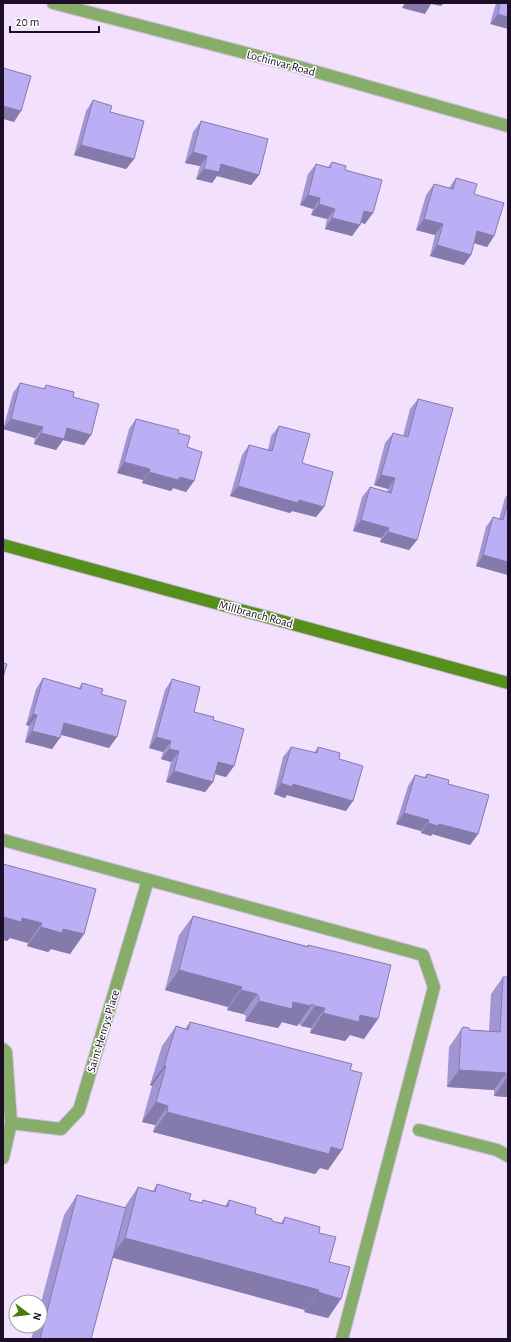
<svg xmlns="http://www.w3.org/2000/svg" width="511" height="1342" viewBox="0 0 511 1342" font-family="'Alegreya Sans',sans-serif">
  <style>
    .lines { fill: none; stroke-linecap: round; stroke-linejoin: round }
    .service-casing { stroke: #d0beda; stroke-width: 14 }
    .minor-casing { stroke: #d0beda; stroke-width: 14 }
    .secondary-casing { stroke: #d0beda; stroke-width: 14 }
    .service { stroke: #87ad6a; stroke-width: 12 }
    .minor { stroke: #87ad6a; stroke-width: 12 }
    .secondary { stroke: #568f1b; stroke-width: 12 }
    .wall { fill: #a296d2 }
    .shaded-wall { fill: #847aab }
    .building { fill: #bcaef4; stroke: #847aab }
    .labels { text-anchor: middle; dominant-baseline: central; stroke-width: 3; stroke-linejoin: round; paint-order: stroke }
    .street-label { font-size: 12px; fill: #1d0d26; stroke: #fff }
  </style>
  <rect width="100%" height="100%" fill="#f2e0fc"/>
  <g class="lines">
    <defs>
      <g id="service">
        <polyline points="11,1123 61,1129 79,1110 148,880"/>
        <polyline points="419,1130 497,1150 508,1156"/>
      </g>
      <g id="minor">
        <polyline points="53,3 292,65 508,126"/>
        <polyline points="3,840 423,955 434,987 342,1339"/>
        <polyline points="3,1049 6,1052 11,1123 3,1158"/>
      </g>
      <polyline id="secondary" points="3,545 508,683"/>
    </defs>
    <use href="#service" class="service-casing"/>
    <use href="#minor" class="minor-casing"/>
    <use href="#secondary" class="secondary-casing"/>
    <use href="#service" class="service"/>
    <use href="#minor" class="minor"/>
    <use href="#secondary" class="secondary"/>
  </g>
  <g class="wall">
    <polygon points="496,3 508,3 490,24"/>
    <polygon points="93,100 110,112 134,159 126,169 74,155 86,111"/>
    <polygon points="201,121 259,175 251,185 217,176 212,183 196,179 200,166 185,163 193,132"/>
    <polygon points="332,162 345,170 365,224 360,222 360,225 352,236 325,229 327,219 311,215 313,209 300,205 308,174 316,164 328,167"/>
    <polygon points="456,178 474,194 494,236 487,247 474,243 464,265 430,256 435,235 416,230 426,195 434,184 449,188"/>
    <polygon points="20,383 43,389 46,385 73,397 91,435 84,445 63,440 56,450 34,444 35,438 3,429 13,393"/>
    <polygon points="418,399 417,540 409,550 380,542 381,538 353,531 362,497 370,487 387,492 388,489 374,485 385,443 393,433 403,436 410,409"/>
    <polygon points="136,419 178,433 187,447 194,481 186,492 173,488 171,491 142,483 143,480 117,473 129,429"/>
    <polygon points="279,426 302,463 324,507 316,517 292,511 290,513 230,496 242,455 249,445 268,450 271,436"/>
    <polygon points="508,493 508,575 476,566 486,527 493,517 499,519 505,498"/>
    <polygon points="43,678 79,688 82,683 101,694 109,748 61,735 52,749 25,742 29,726 26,725 36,689"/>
    <polygon points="172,679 194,712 213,720 234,766 226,777 215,774 213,782 205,792 166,782 171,762 161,759 163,752 149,748 165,690"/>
    <polygon points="291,747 314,753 318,747 339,759 346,811 287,795 285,798 274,794 283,757"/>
    <polygon points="427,774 448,784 478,834 470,845 432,834 431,836 421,833 421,831 396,824 408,786 415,775 424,778"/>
    <polygon points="3,864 84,934 70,954 51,949 48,952 27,946 28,943 10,938 7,941"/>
    <polygon points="193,916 307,946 308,945 364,1039 350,1035 345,1041 310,1033 311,1028 301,1026 299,1024 297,1026 282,1022 278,1028 245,1021 246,1016 243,1014 227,1010 228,1007 165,990 179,935"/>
    <polygon points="503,977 508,977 508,1100 507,1097 494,1096 494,1090 447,1087 449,1047 463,1027 469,1030 489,1031 491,994"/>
    <polygon points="190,1022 328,1170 320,1168 315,1174 153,1132 155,1125 142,1122 152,1086 150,1085 162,1046 176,1026 185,1029"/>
    <polygon points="157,1184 189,1200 201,1203 203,1200 225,1206 229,1200 255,1214 272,1221 281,1223 285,1217 319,1233 329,1262 341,1299 328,1318 304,1312 305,1310 113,1258 91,1339 31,1339 35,1326 40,1326 40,1306 64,1215 77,1195 124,1208 138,1187 153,1191"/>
  </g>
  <g class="shaded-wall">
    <polygon points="405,3 444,3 441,6 431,4 425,14 402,8"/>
    <polygon points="498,14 508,17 508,29 490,24"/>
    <polygon points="3,106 21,111 14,122 3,119"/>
    <polygon points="81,145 134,159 126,169 74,155"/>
    <polygon points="193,152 207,156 200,166 185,163"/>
    <polygon points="221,164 259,175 251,185 217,176 212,183 196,179 204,169"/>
    <polygon points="308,195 320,198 313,209 300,205"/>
    <polygon points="319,204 335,209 327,219 311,215"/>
    <polygon points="364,211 373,213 365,224 356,221"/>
    <polygon points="332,218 360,225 352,236 325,229"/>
    <polygon points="424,219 443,224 435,235 416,230"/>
    <polygon points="477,231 494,236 487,247 470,242"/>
    <polygon points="437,245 471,255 464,265 430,256"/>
    <polygon points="11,419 43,427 35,438 3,429"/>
    <polygon points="67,428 91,435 84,445 63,440 56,450 34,444 41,433"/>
    <polygon points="124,462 150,469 143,480 117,473"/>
    <polygon points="149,472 180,477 194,481 186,492 173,488 171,491 142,483"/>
    <polygon points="381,475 395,478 388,489 374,485"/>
    <polygon points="238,486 299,500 324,507 316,517 292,511 290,513 230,496"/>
    <polygon points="361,520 389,528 381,538 353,531"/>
    <polygon points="388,532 417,540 409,550 380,542"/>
    <polygon points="483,555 508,562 508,575 476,566"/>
    <polygon points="33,714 37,715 29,726 26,725"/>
    <polygon points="64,723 117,737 109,748 56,733"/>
    <polygon points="32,731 60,738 52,749 25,742"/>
    <polygon points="156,737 171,741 163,752 149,748"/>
    <polygon points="169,749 179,751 171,762 161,759"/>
    <polygon points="218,762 234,766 226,777 211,773"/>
    <polygon points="174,771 213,782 205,792 166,782"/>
    <polygon points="281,783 293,784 353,801 346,811 287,795 285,798 274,794"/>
    <polygon points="404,813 429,820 421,831 396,824"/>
    <polygon points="428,823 439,824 478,834 470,845 432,834 431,836 421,833"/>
    <polygon points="3,917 22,918 42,923 28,943 10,938 7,941 3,940"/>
    <polygon points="41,927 63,929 84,934 70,954 51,949 48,952 27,946"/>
    <polygon points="179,970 242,987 228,1007 165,990"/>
    <polygon points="241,990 257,994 243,1014 227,1010"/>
    <polygon points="259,1001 293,1002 311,1006 297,1026 282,1022 278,1028 245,1021"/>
    <polygon points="315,1006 325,1008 311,1028 301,1026"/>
    <polygon points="323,1013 360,1015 378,1019 364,1039 350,1035 345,1041 310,1033"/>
    <polygon points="164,1066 166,1066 152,1086 150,1085"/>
    <polygon points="459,1070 506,1073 494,1090 447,1087"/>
    <polygon points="506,1079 508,1080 508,1096 507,1097 494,1096"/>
    <polygon points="156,1102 168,1106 155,1125 142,1122"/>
    <polygon points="167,1112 331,1147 342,1150 328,1170 320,1168 315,1174 153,1132"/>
    <polygon points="125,1238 319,1290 305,1310 111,1257"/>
    <polygon points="318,1292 341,1299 328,1318 304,1312"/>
  </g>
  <g class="building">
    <polygon points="500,3 508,3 508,17 498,14"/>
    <polygon points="3,68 31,76 21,111 3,106"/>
    <polygon points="93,100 112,106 110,112 144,121 134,159 81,145"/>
    <polygon points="201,121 268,139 259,175 221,164 219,172 204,169 207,156 193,152"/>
    <polygon points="332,162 346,166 345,170 382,180 373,213 364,211 360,225 332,218 335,209 319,204 320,198 308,195 316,164 330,168"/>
    <polygon points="456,178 477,184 474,194 504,203 494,236 477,231 471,255 437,245 443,224 424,219 434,184 453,189"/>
    <polygon points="20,383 45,389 46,385 74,392 73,397 99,404 91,435 67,428 64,439 41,433 43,427 11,419"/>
    <polygon points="418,399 453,408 417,540 388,532 389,528 361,520 370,487 391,493 395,478 381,475 393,433 408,437"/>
    <polygon points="136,419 179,430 178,433 190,436 187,447 202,452 194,481 180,477 178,480 149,472 150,469 124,462"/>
    <polygon points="279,426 310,434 302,463 333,472 324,507 299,500 298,503 238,486 249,445 272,451"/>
    <polygon points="508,502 508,562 483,555 493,517 503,520"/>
    <polygon points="3,663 7,664 3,677"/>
    <polygon points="43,678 81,689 82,683 103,689 101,694 126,701 117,737 64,723 60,738 32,731 37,715 33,714"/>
    <polygon points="172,679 200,687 194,712 214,717 213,720 244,729 234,766 218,762 213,782 174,771 179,751 169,749 171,741 156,737"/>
    <polygon points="291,747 317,753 318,747 340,753 339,759 363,766 353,801 293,784 292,787 281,783"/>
    <polygon points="427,774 449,780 448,784 489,795 478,834 439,824 438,826 428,823 429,820 404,813 415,775 426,778"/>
    <polygon points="3,864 96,889 84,934 63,929 62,933 41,927 42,923 22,918 21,922 3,917"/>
    <polygon points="193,916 308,947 308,945 391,965 378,1019 360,1015 359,1022 323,1013 325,1008 315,1006 312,1004 311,1006 293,1002 292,1009 259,1001 259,997 257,994 241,990 242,987 179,970"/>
    <polygon points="503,977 508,977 508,1080 506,1079 506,1073 459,1070 461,1030 463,1027 469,1028 469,1030 500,1032"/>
    <polygon points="190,1022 352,1064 350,1070 362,1073 342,1150 331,1147 329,1154 167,1112 168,1106 156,1102 166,1066 164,1066 176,1026 188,1030"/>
    <polygon points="157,1184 191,1194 189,1200 202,1203 203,1200 228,1207 229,1200 256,1208 255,1214 272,1219 272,1221 283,1224 285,1217 320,1227 319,1233 336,1237 329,1262 350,1267 341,1299 318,1292 319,1290 125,1238 138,1187 155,1192"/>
    <polygon points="77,1195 126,1208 91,1339 40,1339"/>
  </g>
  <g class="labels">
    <g class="street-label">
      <text transform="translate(281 63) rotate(15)">Lochinvar Road</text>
      <text transform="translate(256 614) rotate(15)">Millbranch Road</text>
      <text transform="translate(103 1031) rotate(-73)">Saint Henrys Place</text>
    </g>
  </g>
  <rect width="511" height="1342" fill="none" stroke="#1d0d26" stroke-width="8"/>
  <g transform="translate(28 1314) rotate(105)"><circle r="19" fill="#ffffff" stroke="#a59ea8"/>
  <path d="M0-3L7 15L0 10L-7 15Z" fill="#487c0b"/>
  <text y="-6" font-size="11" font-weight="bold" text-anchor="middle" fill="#1d0d26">N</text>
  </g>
  <path d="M10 26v6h89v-6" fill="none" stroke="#1d0d26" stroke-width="2"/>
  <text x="16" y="26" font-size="12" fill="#1d0d26" stroke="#ffffff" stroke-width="3" paint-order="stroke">20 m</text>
</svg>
